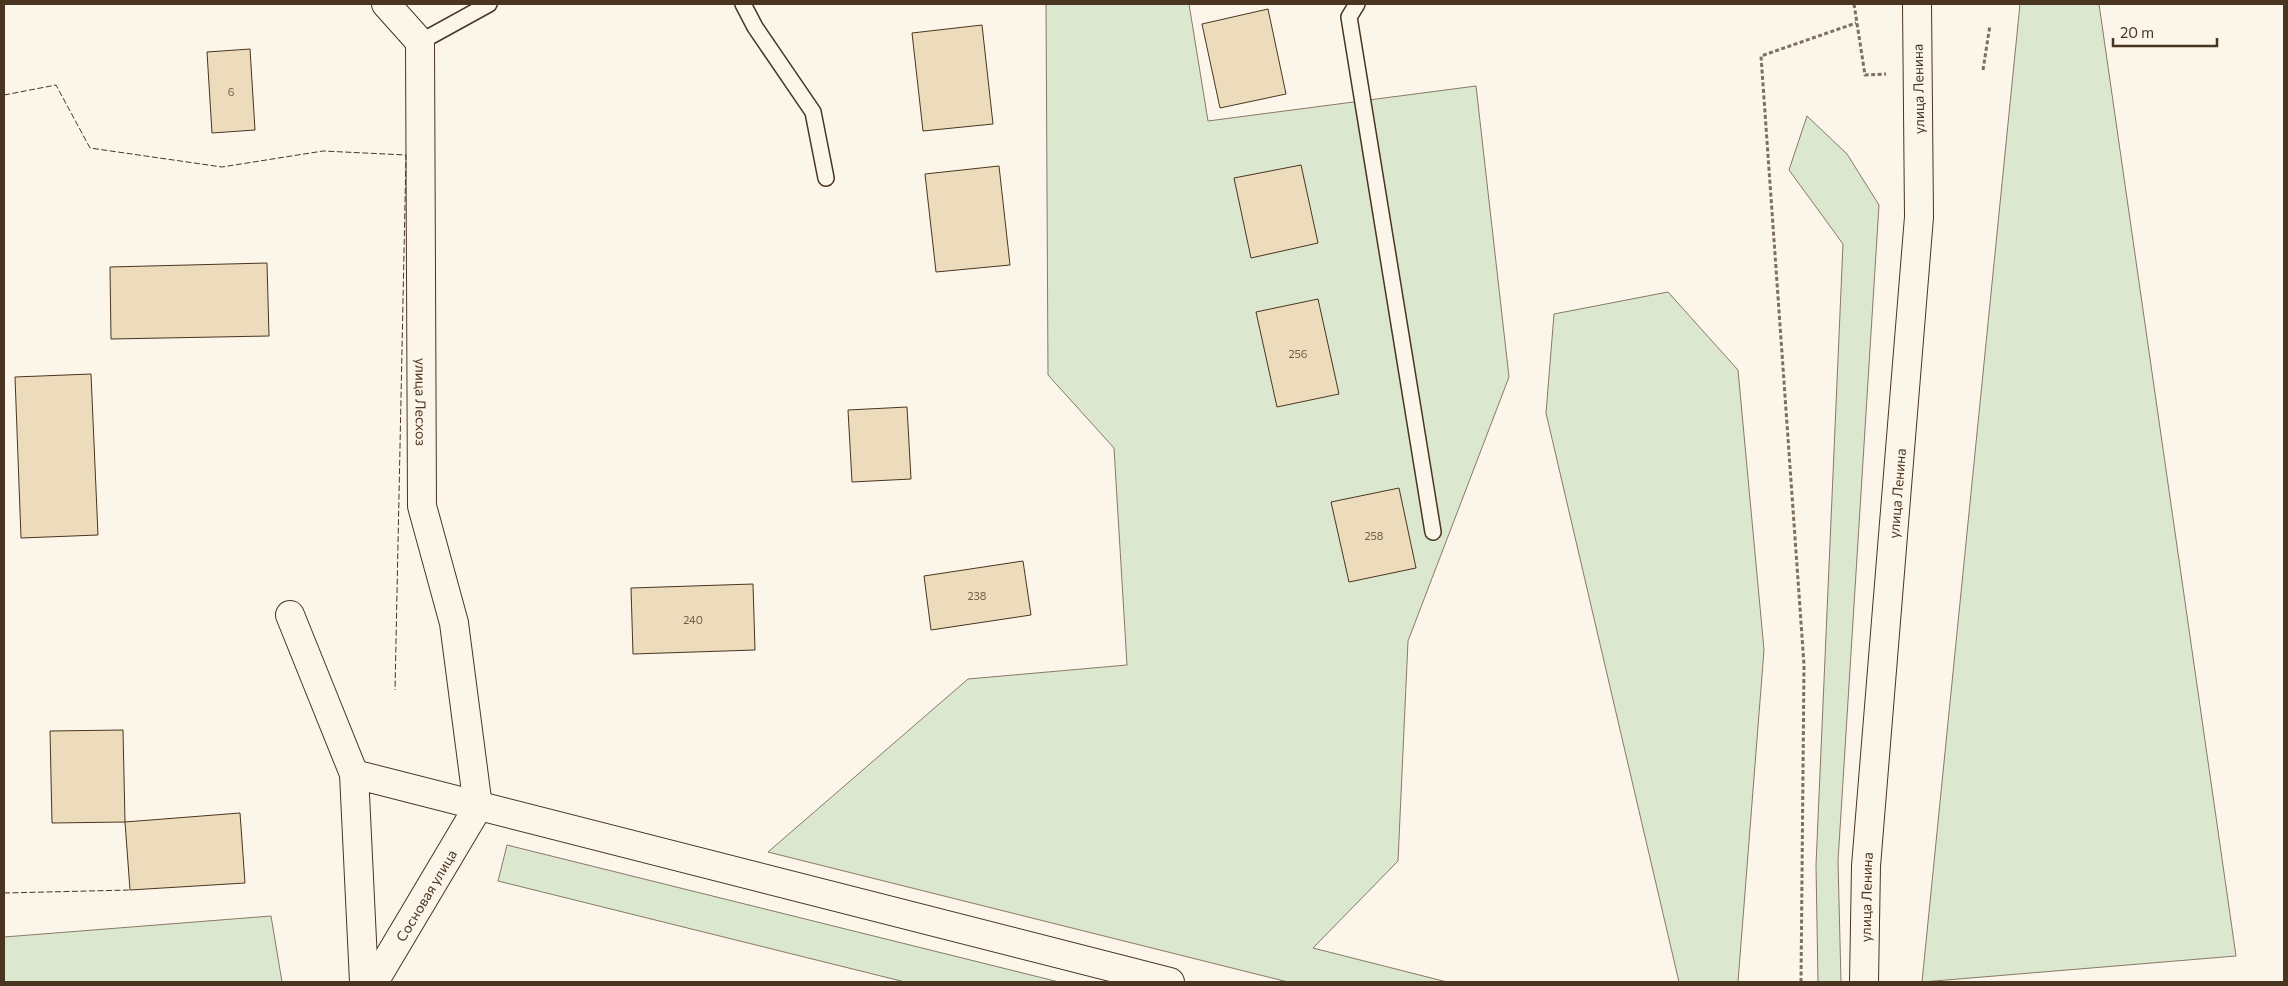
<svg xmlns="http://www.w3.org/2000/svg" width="2288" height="986" viewBox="0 0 2288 986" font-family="Commissioner,sans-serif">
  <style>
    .green { fill: #dce7d0; stroke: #887966 }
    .building { fill: #ecdcbc; stroke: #4a3520 }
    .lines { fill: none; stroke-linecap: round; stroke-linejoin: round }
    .lane-casing { stroke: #4a3520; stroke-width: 18 }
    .street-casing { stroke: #4a3520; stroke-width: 30 }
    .primary-casing { stroke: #4a3520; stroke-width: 30 }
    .path { stroke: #7f6f5c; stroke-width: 3; stroke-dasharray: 4 2.5; stroke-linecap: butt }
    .lane { stroke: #fbf6e9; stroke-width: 15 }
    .street { stroke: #fbf6e9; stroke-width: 28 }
    .primary { stroke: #fbf6e9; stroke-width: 28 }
    .fence { stroke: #4a3520; stroke-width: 1; stroke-dasharray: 6 2.5; stroke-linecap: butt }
    .labels { text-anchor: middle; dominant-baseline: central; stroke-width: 4; stroke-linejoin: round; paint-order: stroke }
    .number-label { font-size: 11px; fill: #725f47 }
    .street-label { font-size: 14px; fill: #4a3520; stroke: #fbf6e9 }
  </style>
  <rect width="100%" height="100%" fill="#fbf6e9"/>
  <g class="green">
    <polygon points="1046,4 1189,4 1208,121 1476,86 1509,377 1408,641 1398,861 1313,948 1447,982 1288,982 768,852 968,679 1127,665 1114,448 1048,375"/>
    <polygon points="2020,4 2099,4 2236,956 1922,982"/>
    <polygon points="1807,116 1847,154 1879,205 1838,861 1841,982 1818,982 1816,865 1843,244 1789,170"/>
    <polygon points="1668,292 1738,370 1764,650 1738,982 1679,982 1546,413 1554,314"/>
    <polygon points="507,845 1059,982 905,982 498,881"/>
    <polygon points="271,916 282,982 4,982 4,937"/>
  </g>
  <g class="building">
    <polygon points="1268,9 1286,94 1220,108 1202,24"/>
    <polygon points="982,25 993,124 923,131 912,33"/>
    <polygon points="250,49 255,130 212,133 207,52"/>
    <polygon points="1301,165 1318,243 1251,258 1234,178"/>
    <polygon points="999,166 1010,265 936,272 925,174"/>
    <polygon points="267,263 269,336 111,339 110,267"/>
    <polygon points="1318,299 1339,394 1277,407 1256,312"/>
    <polygon points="91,374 98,535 21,538 15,377"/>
    <polygon points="907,407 911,479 852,482 848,410"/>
    <polygon points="1399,488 1416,568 1349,582 1331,502"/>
    <polygon points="1023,561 1031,615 931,630 924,576"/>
    <polygon points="753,584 755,650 633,654 631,588"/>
    <polygon points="123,730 125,822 52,823 50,731"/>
    <polygon points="240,813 245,883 130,890 125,822"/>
  </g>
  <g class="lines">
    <defs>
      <g id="lane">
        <polyline points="743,4 755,27 813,112 826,178"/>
        <polyline points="1357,4 1349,17 1433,532"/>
        <polyline points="420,42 489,4"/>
      </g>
      <g id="street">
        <path id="s1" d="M386,4l34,38 2,464 32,117 24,184"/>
        <polyline points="290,615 354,774"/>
        <polyline points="364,982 354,774 1170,982"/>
        <path id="s2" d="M374,982l104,-175"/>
      </g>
      <g id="primary">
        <path id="s3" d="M1864,982l2,-116 53,-649 -2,-213"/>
      </g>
    </defs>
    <use href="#lane" class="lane-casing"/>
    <use href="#street" class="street-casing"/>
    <use href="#primary" class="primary-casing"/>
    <g class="path">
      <polyline points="1854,4 1865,75 1886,74"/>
      <polyline points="1983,70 1990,25"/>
      <polyline points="1801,982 1804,665 1761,56 1856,23"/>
    </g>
    <use href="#lane" class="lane"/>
    <use href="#street" class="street"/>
    <use href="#primary" class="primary"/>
    <g class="fence">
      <polyline points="4,95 56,85 90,148 222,167 323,151 406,155 395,690"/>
      <polyline points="4,893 130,890"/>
    </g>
  </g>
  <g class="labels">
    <g class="number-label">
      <text x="231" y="91">6</text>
      <text x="1298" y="353">256</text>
      <text x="1374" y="535">258</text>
      <text x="977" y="595">238</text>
      <text x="693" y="619">240</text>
    </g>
    <g class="street-label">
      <text transform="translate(1918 89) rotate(-91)">улица Ленина</text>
      <text stroke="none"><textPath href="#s1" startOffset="411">улица Лесхоз</textPath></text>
      <text stroke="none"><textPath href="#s3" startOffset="490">улица Ленина</textPath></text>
      <text stroke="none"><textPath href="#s2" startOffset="101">Сосновая улица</textPath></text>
      <text stroke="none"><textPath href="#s3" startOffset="85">улица Ленина</textPath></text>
    </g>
  </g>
  <rect width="2288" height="986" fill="none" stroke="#4a3520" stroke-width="10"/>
  <path d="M2113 38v8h104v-8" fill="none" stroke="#4a3520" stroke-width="2.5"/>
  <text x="2120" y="38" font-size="15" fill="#4a3520" stroke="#fbf6e9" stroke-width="4" paint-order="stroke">20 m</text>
</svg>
